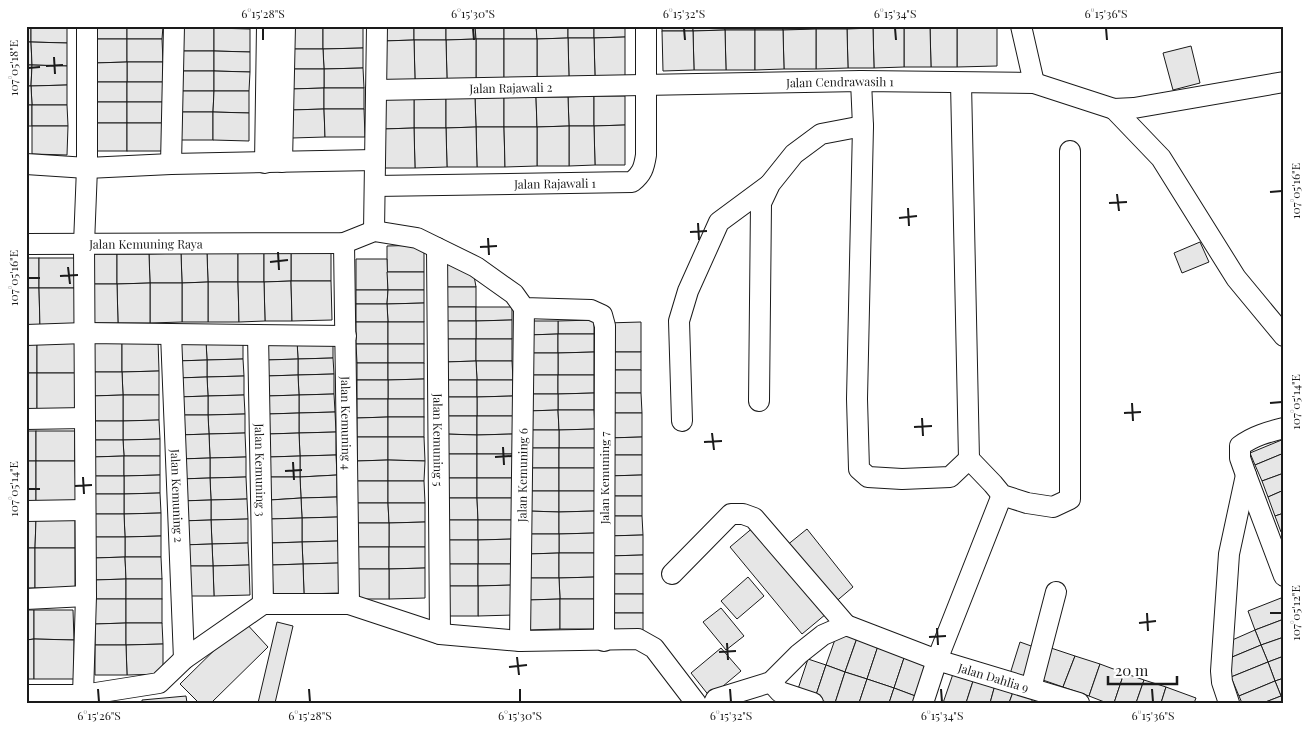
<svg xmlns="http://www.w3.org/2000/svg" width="1310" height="729" viewBox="0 0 1310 729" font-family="'Playfair Display',serif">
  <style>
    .building { fill: #e6e6e6; stroke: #1a1a1a }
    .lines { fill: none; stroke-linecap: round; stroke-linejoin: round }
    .minor-casing { stroke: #1a1a1a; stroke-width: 22 }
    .minor { stroke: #fff; stroke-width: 20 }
    .ticks { fill: none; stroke: #1a1a1a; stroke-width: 2 }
    .labels { text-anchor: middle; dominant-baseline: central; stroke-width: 4; stroke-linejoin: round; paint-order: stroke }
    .street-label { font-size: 12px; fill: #1a1a1a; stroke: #fff }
    .neatline { fill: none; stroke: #1a1a1a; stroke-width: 2 }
    .ticks-label { font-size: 12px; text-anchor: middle; fill: #1a1a1a }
  </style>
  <rect width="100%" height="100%" fill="#fff"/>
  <g class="building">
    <rect x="26" y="26" width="5" height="16"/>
    <polygon points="31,26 67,26 67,43 31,42"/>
    <rect x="94" y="26" width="33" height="13"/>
    <polygon points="127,26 163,26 162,39 127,39"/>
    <polygon points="214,26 250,26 250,29 214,28"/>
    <rect x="291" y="26" width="32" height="23"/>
    <polygon points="323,26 363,26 363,48 323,49"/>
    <polygon points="383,26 414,26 414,40 383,41"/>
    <rect x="414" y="26" width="32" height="14"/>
    <polygon points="446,26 475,26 476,39 446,40"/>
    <polygon points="475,26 504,26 504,39 476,39"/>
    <polygon points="504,26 536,26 537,39 504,39"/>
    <polygon points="536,26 568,26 568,38 537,39"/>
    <rect x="568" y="26" width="26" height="12"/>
    <polygon points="594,26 625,26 625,37 594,38"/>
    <rect x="662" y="26" width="31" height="5"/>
    <polygon points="693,26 725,26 725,30 693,31"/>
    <rect x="725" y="26" width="30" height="4"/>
    <rect x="755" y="26" width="28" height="4"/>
    <polygon points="783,26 816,26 816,29 783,30"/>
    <rect x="816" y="26" width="31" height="3"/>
    <polygon points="997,26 997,66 957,67 957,27"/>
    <polygon points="930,27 957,27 957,67 931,67"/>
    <polygon points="930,27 931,67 904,67 904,28"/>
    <rect x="182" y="28" width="32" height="23"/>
    <polygon points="214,28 250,29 250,52 214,51"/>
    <polygon points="873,28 904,28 904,67 874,68"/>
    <polygon points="873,28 874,68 848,68 847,29"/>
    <polygon points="816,29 847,29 848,68 816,69"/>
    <polygon points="816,29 816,69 784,69 783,30"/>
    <polygon points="725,30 755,30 755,70 726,70"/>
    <polygon points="725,30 726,70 694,70 693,31"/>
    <polygon points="755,30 783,30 784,69 755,70"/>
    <polygon points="662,31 693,31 694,70 663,71"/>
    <polygon points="625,37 625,77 595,77 594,38"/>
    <polygon points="568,38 594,38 595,77 569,78"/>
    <polygon points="568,38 569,78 537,78 537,39"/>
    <polygon points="94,39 127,39 127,62 94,63"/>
    <polygon points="127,39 162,39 163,62 127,62"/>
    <polygon points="476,39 504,39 504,78 476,79"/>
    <polygon points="476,39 476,79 447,79 446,40"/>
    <rect x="504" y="39" width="33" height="39"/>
    <polygon points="414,40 446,40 447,79 415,80"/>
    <polygon points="414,40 415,80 384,80 383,41"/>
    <polygon points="26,42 31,42 32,65 26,65"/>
    <polygon points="31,42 67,43 67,66 32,65"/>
    <polygon points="1191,46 1200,83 1173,90 1163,53"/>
    <polygon points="363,48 363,68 324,69 323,49"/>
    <polygon points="291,49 323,49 324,69 291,69"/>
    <polygon points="182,51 214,51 214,71 181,71"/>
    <polygon points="214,51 250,52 250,72 214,71"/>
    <rect x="127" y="62" width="36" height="20"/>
    <polygon points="127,62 127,82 95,82 94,63"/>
    <polygon points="26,65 32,65 31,86 26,86"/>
    <polygon points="32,65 67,66 67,85 31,86"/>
    <polygon points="363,68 364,88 324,88 324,69"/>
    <polygon points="291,69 324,69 324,88 291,89"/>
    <rect x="181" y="71" width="33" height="20"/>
    <polygon points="214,71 250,72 249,91 214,91"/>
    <polygon points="95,82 127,82 127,102 94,102"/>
    <rect x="127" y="82" width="36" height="20"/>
    <polygon points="67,85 67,105 32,105 31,86"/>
    <polygon points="26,86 31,86 32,105 26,105"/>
    <polygon points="324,88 324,109 291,110 291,89"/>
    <rect x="324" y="88" width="40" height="21"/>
    <polygon points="181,91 214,91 213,112 181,112"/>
    <polygon points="214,91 249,91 249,113 213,112"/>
    <polygon points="594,96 594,126 569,126 568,97"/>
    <polygon points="594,96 625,96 625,125 594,126"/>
    <polygon points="504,97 504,127 476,127 475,98"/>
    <polygon points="504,97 536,97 537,127 504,127"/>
    <polygon points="536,97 568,97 569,126 537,127"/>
    <polygon points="446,98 446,128 414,128 414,99"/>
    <polygon points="446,98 475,98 476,127 446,128"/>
    <polygon points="383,99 414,99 414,128 383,129"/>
    <polygon points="94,102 127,102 127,123 95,123"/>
    <rect x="127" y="102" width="36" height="21"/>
    <rect x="26" y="105" width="6" height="21"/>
    <polygon points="32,105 67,105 68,126 32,126"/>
    <polygon points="324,109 325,137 292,138 291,110"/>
    <polygon points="324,109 364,109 365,137 325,137"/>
    <rect x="181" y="112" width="32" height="28"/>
    <polygon points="213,112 249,113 249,141 213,140"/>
    <rect x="95" y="123" width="32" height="28"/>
    <rect x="127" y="123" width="36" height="28"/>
    <polygon points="625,125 625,165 595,165 594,126"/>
    <polygon points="32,126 68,126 67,155 32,154"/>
    <polygon points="569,126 594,126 595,165 569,166"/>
    <polygon points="569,126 569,166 537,166 537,127"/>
    <polygon points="476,127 504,127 505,167 477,167"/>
    <polygon points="476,127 477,167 447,167 446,128"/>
    <polygon points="504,127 537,127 537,166 505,167"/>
    <polygon points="414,128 446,128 447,167 415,168"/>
    <polygon points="414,128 415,168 384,168 383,129"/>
    <polygon points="1200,242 1209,262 1182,273 1174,253"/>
    <polygon points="424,245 424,272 387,272 387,246"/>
    <polygon points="331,251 331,281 291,281 291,252"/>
    <polygon points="238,252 238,282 208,282 207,253"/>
    <rect x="238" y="252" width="26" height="30"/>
    <polygon points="264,252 291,252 291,281 264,282"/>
    <polygon points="181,253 207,253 208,282 182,283"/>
    <polygon points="181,253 182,283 150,283 149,254"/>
    <rect x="89" y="254" width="28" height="30"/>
    <polygon points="117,254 149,254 150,283 117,284"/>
    <rect x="26" y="258" width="13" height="30"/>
    <rect x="39" y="258" width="40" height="30"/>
    <polygon points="356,259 387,259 388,290 356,290"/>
    <polygon points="444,263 473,270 476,287 445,287"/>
    <polygon points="387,272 424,272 424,290 388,290"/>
    <polygon points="291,281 292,321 265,321 264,282"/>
    <polygon points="291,281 331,281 332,320 292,321"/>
    <polygon points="208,282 238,282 239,322 208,322"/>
    <polygon points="208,282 208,322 182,322 182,283"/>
    <polygon points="238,282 264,282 265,321 239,322"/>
    <polygon points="150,283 182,283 182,322 150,323"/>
    <polygon points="150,283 150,323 118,323 117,284"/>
    <polygon points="89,284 117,284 118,323 89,323"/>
    <rect x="445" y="287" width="31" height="20"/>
    <polygon points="26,288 39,288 40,328 26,327"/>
    <polygon points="39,288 79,288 79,328 40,328"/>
    <polygon points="356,290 388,290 387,304 356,304"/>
    <polygon points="388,290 424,290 424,303 387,304"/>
    <polygon points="424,303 424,322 388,322 387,304"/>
    <polygon points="356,304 387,304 388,322 356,322"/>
    <rect x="445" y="307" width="31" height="14"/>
    <polygon points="476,307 512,307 512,320 476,321"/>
    <polygon points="512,320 512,339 476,339 476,321"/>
    <polygon points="594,320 594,334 558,334 558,321"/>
    <rect x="445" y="321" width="31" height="18"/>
    <polygon points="526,321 558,321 558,334 527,335"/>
    <rect x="356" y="322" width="32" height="22"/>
    <rect x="388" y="322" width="36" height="22"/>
    <polygon points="641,322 641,352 606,352 606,323"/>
    <polygon points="558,334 558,353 527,353 527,335"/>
    <polygon points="558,334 594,334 594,352 558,353"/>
    <polygon points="333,339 333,358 298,359 297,340"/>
    <polygon points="445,339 476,339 476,361 445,362"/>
    <rect x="476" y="339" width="36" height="22"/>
    <rect x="91" y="340" width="31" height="32"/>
    <polygon points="122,340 158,340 159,371 122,372"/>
    <polygon points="243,340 243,359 207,360 206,341"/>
    <polygon points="297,340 298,359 266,360 266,341"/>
    <polygon points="206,341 207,360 176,361 175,342"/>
    <rect x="26" y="343" width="11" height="30"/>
    <rect x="37" y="343" width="40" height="30"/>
    <polygon points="356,344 388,344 388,363 357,363"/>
    <rect x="388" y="344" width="36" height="19"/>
    <polygon points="594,352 594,375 558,375 558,353"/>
    <rect x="606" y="352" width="35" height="18"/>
    <rect x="527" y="353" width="31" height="22"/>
    <polygon points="333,358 334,374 298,375 298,359"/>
    <polygon points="243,359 244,376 207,377 207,360"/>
    <polygon points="298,359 298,375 266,376 266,360"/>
    <polygon points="207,360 207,377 176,378 176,361"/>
    <polygon points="476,361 512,361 513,380 477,380"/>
    <polygon points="476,361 477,380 445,380 445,362"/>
    <rect x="357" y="363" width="31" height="17"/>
    <polygon points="388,363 424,363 424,379 388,380"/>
    <polygon points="606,370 641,370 641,393 607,393"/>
    <polygon points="159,371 159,395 123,395 122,372"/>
    <polygon points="91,372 122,372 123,395 91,396"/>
    <rect x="26" y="373" width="11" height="40"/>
    <polygon points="37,373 77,373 77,412 37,413"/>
    <polygon points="334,374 334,394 299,395 298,375"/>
    <polygon points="298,375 299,395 267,396 266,376"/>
    <rect x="527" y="375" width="31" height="19"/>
    <polygon points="558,375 594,375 594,393 558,394"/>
    <polygon points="244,376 244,395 208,396 207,377"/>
    <polygon points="207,377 208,396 177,397 176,378"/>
    <polygon points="424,379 424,399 388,399 388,380"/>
    <rect x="357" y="380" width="31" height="19"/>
    <polygon points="445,380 477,380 477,397 446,397"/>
    <polygon points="477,380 513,380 513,396 477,397"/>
    <polygon points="594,393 594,410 558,410 558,394"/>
    <polygon points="607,393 641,393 642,413 606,413"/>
    <polygon points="334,394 335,412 299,413 299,395"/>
    <polygon points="527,394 558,394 558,410 527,411"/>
    <polygon points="123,395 159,395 159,420 123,421"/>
    <polygon points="123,395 123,421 92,421 91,396"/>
    <polygon points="244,395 245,414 208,415 208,396"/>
    <polygon points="299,395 299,413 268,414 267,396"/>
    <polygon points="208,396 208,415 177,415 177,397"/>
    <polygon points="513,396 513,416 477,416 477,397"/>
    <polygon points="446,397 477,397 477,416 445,416"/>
    <polygon points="357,399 388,399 388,417 357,418"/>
    <rect x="388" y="399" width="36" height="18"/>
    <polygon points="558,410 559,430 527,430 527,411"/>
    <polygon points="558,410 594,410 595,429 559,430"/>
    <polygon points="335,412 336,432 299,433 299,413"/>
    <polygon points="299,413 299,433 268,434 268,414"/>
    <polygon points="606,413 642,413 642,437 607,438"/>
    <polygon points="245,414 245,433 209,434 208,415"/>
    <polygon points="177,415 208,415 209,434 178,435"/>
    <polygon points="445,416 477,416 477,435 445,434"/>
    <polygon points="477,416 513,416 513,434 477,435"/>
    <polygon points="388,417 388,437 357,437 357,418"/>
    <rect x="388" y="417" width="36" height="20"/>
    <polygon points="159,420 160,439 123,440 123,421"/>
    <rect x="92" y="421" width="31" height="19"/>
    <polygon points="595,429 595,448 559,448 559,430"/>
    <rect x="527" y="430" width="32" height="18"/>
    <rect x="26" y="431" width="10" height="30"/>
    <rect x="36" y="431" width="39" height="30"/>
    <polygon points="336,432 336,455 300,456 299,433"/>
    <polygon points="245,433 246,457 210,458 209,434"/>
    <polygon points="299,433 300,456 269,457 268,434"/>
    <polygon points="209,434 210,458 179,459 178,435"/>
    <polygon points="445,434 477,435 477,454 446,454"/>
    <polygon points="513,434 513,454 477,454 477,435"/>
    <polygon points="357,437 388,437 388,460 357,461"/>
    <polygon points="388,437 424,437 425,461 388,460"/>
    <polygon points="642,437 642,455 607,455 607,438"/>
    <polygon points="160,439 160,456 124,456 123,440"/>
    <polygon points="1284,439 1284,453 1255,465 1250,453"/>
    <polygon points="92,440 123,440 124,456 92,457"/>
    <polygon points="527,448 559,448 559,468 528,468"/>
    <rect x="559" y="448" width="36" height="20"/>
    <polygon points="1284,453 1284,473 1262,481 1255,465"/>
    <rect x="446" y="454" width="31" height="24"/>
    <rect x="477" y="454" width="36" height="24"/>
    <polygon points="336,455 337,475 300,477 300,456"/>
    <polygon points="607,455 642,455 642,475 607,476"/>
    <polygon points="124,456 124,476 93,476 92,457"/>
    <polygon points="124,456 160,456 160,475 124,476"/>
    <polygon points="300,456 300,477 269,477 269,457"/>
    <polygon points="246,457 246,477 210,478 210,458"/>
    <polygon points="210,458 210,478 179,479 179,459"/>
    <polygon points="388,460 388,481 357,481 357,461"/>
    <polygon points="388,460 425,461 424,481 388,481"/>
    <rect x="26" y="461" width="10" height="40"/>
    <polygon points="36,461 75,461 76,501 36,501"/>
    <rect x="528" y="468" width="31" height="23"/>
    <rect x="559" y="468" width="36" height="23"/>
    <polygon points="1284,473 1284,490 1268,497 1262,481"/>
    <polygon points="160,475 160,493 124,494 124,476"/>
    <polygon points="337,475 337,497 301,498 300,477"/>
    <polygon points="642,475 642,496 607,496 607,476"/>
    <rect x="93" y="476" width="31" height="18"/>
    <polygon points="246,477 247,499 211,500 210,478"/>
    <polygon points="269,477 300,477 301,498 270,500"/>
    <polygon points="210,478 211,500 180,501 179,479"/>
    <rect x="446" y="478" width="31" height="20"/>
    <polygon points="477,478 513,478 514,498 477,498"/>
    <rect x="357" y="481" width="31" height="22"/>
    <polygon points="388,481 424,481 425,503 388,503"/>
    <polygon points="1284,490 1284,513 1275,516 1268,497"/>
    <polygon points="528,491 559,491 559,512 528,511"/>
    <polygon points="559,491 595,491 595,511 559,512"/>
    <polygon points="160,493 161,513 124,514 124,494"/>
    <rect x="93" y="494" width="31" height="20"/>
    <polygon points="607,496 642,496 642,516 608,516"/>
    <polygon points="337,497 338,517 302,518 301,498"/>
    <polygon points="301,498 302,518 270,519 270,500"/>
    <polygon points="446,498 477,498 478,520 446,520"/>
    <polygon points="477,498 514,498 514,520 478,520"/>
    <polygon points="247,499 248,519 211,520 211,500"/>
    <polygon points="211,500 211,520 180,521 180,501"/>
    <polygon points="357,503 388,503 389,523 357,523"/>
    <polygon points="388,503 425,503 425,522 389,523"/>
    <polygon points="528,511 559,512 559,534 528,534"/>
    <polygon points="595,511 595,533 559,534 559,512"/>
    <polygon points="161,513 161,536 125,537 124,514"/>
    <polygon points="1284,513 1284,532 1281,532 1275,516"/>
    <polygon points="93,514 124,514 125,537 94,537"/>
    <polygon points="608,516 642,516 643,535 607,536"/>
    <polygon points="338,517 338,541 302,542 302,518"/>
    <polygon points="302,518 302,542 271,543 270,519"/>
    <polygon points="26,519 36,519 35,548 26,548"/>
    <polygon points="36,519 75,519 75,548 35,548"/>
    <polygon points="248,519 248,543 212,544 211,520"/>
    <polygon points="211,520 212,544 181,545 180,521"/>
    <rect x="446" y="520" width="32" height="20"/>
    <polygon points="478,520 514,520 514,539 478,540"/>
    <polygon points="425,522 425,547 389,547 389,523"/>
    <rect x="357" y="523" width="32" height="24"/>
    <polygon points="755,526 826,614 802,634 730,547"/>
    <polygon points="807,529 853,587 833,604 786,546"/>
    <polygon points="595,533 596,553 559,553 559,534"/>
    <polygon points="528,534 559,534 559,553 528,554"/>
    <polygon points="643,535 643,555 608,556 607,536"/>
    <polygon points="161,536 161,557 125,557 125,537"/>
    <polygon points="94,537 125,537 125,557 94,558"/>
    <polygon points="514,539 514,564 478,564 478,540"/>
    <polygon points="446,540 478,540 478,564 447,564"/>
    <polygon points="338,541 339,563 303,564 302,542"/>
    <polygon points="302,542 303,564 272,565 271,543"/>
    <polygon points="248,543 249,565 213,566 212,544"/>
    <polygon points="212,544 213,566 182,566 181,545"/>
    <polygon points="357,547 389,547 389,569 358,569"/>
    <polygon points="389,547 425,547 425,568 389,569"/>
    <rect x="26" y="548" width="9" height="40"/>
    <rect x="35" y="548" width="40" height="40"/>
    <polygon points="559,553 559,578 528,578 528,554"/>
    <polygon points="559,553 596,553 596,577 559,578"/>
    <polygon points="643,555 643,574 608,574 608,556"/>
    <polygon points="125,557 126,579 94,580 94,558"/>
    <polygon points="125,557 161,557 162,579 126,579"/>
    <polygon points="339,563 340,593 304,594 303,564"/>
    <polygon points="303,564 304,594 273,595 272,565"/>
    <rect x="447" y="564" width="31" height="22"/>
    <polygon points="478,564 514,564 514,585 478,586"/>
    <polygon points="249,565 250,595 214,596 213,566"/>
    <polygon points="182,566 213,566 214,596 182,596"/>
    <polygon points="425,568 425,598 389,599 389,569"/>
    <rect x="358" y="569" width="31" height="30"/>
    <rect x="608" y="574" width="35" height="20"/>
    <polygon points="596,577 596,599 560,599 559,578"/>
    <polygon points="748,577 764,596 737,619 721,601"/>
    <polygon points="528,578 559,578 560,599 528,600"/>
    <polygon points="126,579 126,599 95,599 94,580"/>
    <rect x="126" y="579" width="36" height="20"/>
    <polygon points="514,585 514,615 478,616 478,586"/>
    <rect x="447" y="586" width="31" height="30"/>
    <rect x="608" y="594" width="35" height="19"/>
    <polygon points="1281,598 1284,606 1284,619 1255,630 1248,611"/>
    <polygon points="95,599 126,599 126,623 95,624"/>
    <rect x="126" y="599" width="36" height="24"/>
    <polygon points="560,599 560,629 529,630 528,600"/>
    <rect x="560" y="599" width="36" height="30"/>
    <polygon points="721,608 744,636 726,650 703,622"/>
    <polygon points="26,610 34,610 34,639 26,640"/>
    <polygon points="34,610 73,610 74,640 34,639"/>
    <rect x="608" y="613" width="35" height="20"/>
    <polygon points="1284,619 1284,637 1261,645 1255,630"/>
    <polygon points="244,621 268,647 211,703 199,703 180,684"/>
    <polygon points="277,622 293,626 275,703 258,703"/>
    <polygon points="126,623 126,645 95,645 95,624"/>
    <polygon points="126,623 162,623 163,644 126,645"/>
    <polygon points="1255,630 1261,645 1225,660 1230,641"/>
    <polygon points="838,631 857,638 845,672 826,665"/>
    <polygon points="1284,637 1284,656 1268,662 1261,645"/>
    <polygon points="857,638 878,646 867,679 845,672"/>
    <polygon points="34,639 34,679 26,679 26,640"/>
    <polygon points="34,639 74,640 74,679 34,679"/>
    <polygon points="1020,642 1034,647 1023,678 1010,674"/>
    <polygon points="163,644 163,674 127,675 126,645"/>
    <polygon points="95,645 126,645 127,675 95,675"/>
    <polygon points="1261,645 1268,662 1231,677 1225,660"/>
    <polygon points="878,646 905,655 894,688 867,679"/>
    <polygon points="721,648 741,671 710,697 691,673"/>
    <polygon points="1051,648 1075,656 1063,687 1040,679"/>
    <polygon points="905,655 930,664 918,697 894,688"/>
    <polygon points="1075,656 1100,664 1089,696 1063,687"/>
    <polygon points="1284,656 1284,678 1275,681 1268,662"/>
    <polygon points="808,659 826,665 815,698 797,692"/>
    <polygon points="1268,662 1275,681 1239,696 1231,677"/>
    <polygon points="1100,664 1124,673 1114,703 1107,703 1089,696"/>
    <polygon points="826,665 845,672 835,703 829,703 815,698"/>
    <polygon points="954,671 974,678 966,703 943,703"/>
    <polygon points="845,672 867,679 859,703 835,703"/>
    <polygon points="1124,673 1144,680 1136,703 1114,703"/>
    <polygon points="974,678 995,685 990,703 966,703"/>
    <polygon points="1284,678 1284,695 1281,696 1275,681"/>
    <polygon points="867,679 894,688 889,703 859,703"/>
    <polygon points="1144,680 1166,687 1161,703 1136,703"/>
    <polygon points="1275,681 1281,696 1263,703 1242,703 1239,696"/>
    <polygon points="995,685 1013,692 1009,703 990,703"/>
    <polygon points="1166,687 1196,698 1194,703 1161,703"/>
    <polygon points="894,688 918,697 917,703 889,703"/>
    <polygon points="1013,692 1033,698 1031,703 1009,703"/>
    <polygon points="186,696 187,703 142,703 142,700"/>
    <polygon points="1281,696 1284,703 1263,703"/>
  </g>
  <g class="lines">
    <defs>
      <g id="minor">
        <polyline points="1021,26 1034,83"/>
        <polyline points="861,81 863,126 857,399 859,469 868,477 902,479 950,477 969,459 993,484 1002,495 1027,503 1053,507 1070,499 1070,151"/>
        <polyline points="961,83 969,459"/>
        <path id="s1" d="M376,90l485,-9 173,2 80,26 20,-1 150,-26"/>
        <polyline points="1114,109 1161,158 1236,278 1284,336"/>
        <polyline points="282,162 285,26"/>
        <polyline points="265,163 267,26"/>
        <polyline points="26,164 87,168 171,164 375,160"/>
        <polyline points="171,164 174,26"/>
        <path id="s2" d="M375,186l257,-4c10,-8 12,-14 14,-27v-129"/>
        <polyline points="374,231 377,26"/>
        <path id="s3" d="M344,243l5,361"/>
        <path id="s4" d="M26,244l318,-1 30,-12 43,7 59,29 38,27 10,14 67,2 11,5 3,11 -1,315"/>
        <path id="s5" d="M437,248l3,386"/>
        <path id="s6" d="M171,334l13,325"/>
        <polyline points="26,335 85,333 346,336"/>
        <path id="s7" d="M258,335l5,269"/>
        <polyline points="759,401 761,203 770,184 794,154 821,134 863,126"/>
        <polyline points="26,419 85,418"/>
        <polyline points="682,421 679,321 688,291 719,222 769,185"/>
        <path d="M1284,428c-16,4 -31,8 -44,18v12l6,17 38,101"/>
        <polyline points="26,511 85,510"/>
        <polyline points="672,574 731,514 743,514 754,518 846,625"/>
        <polyline points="26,599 86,596"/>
        <path id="s8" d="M520,641l4,-333"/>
        <polyline points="771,682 780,692 813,703"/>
        <polyline points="1031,688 1056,592"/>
        <polyline points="26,695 83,695 159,683 184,659 263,604 349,604 440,634 520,641 638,639 654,648 696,703"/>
        <polyline points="83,695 86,596 84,244 87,168 87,26"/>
        <path id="s9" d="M714,703l2,-4 55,-17 28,-28 24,-19 23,-10 91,35 142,43"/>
        <polyline points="923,703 937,660 1002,495"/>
        <polyline points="1229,703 1222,682 1221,671 1229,554 1246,475"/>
      </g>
    </defs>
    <use href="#minor" class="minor-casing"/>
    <use href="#minor" class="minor"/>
  </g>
  <path class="ticks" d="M263,28v12M473,28l1,12M684,28l1,12M895,28l1,12M1106,28l1,12M54,57l1,17M46,66l17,-1M28,68l12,-1M1270,192l12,-1M1117,194l2,17M1109,203l18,-1M908,208l1,18M899,218l18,-2M698,223l1,17M690,232l17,-1M488,238l1,17M480,247l17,-1M278,252l1,18M270,262l18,-2M68,267l2,17M60,276l18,-1M28,278h12M1132,403l1,18M1270,403l12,-1M1124,413l17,-1M922,418l1,18M914,427l18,-1M712,433l2,17M704,442l18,-1M503,447l1,18M495,457l17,-1M293,462l1,18M285,471l17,-1M83,477l1,17M75,486l17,-1M28,489h12M1147,613l1,18M1270,613h12M1139,623l17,-2M937,628l1,17M929,637l17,-1M727,643l1,17M719,652l17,-1M517,657l2,18M509,667l18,-2M98,689l1,13M309,689l1,13M520,689v13M730,689l1,13M941,689l1,13M1152,689l1,13"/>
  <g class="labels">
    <g class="street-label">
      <text stroke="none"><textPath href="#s1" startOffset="464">Jalan Cendrawasih 1</textPath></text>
      <text stroke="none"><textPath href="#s1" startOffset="135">Jalan Rajawali 2</textPath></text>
      <text stroke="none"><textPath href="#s2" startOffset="180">Jalan Rajawali 1</textPath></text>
      <text stroke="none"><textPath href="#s4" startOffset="120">Jalan Kemuning Raya</textPath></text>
      <text stroke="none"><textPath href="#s3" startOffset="180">Jalan Kemuning 4</textPath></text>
      <text stroke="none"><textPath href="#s5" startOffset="192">Jalan Kemuning 5</textPath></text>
      <text stroke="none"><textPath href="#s7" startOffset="135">Jalan Kemuning 3</textPath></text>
      <text stroke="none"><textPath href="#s8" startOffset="166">Jalan Kemuning 6</textPath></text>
      <text transform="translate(604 478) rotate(-90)">Jalan Kemuning 7</text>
      <text stroke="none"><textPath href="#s6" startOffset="162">Jalan Kemuning 2</textPath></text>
      <text stroke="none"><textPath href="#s9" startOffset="314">Jalan Dahlia 9</textPath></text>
    </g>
  </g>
  <rect width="1310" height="729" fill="none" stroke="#ffffff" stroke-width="55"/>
  <path d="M1108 676v8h69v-8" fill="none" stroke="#1a1a1a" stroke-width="2.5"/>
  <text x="1115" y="676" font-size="15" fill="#1a1a1a" stroke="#ffffff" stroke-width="4" paint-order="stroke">20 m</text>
  <rect x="28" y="28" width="1254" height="674" class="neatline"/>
  <g class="ticks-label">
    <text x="263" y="18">6°15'28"S</text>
    <text x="473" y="18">6°15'30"S</text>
    <text x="684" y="18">6°15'32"S</text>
    <text x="895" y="18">6°15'34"S</text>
    <text x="1106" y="18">6°15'36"S</text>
    <text transform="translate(14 68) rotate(-90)" y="4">107°05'18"E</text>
    <text transform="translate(1296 191) rotate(-90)" y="4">107°05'16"E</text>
    <text transform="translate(14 278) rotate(-90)" y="4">107°05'16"E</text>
    <text transform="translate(1296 402) rotate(-90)" y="4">107°05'14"E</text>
    <text transform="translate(14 489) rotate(-90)" y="4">107°05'14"E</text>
    <text transform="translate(1296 613) rotate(-90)" y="4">107°05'12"E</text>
    <text x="99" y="720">6°15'26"S</text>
    <text x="310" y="720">6°15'28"S</text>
    <text x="520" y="720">6°15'30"S</text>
    <text x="731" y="720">6°15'32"S</text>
    <text x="942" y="720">6°15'34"S</text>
    <text x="1153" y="720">6°15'36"S</text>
  </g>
</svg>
